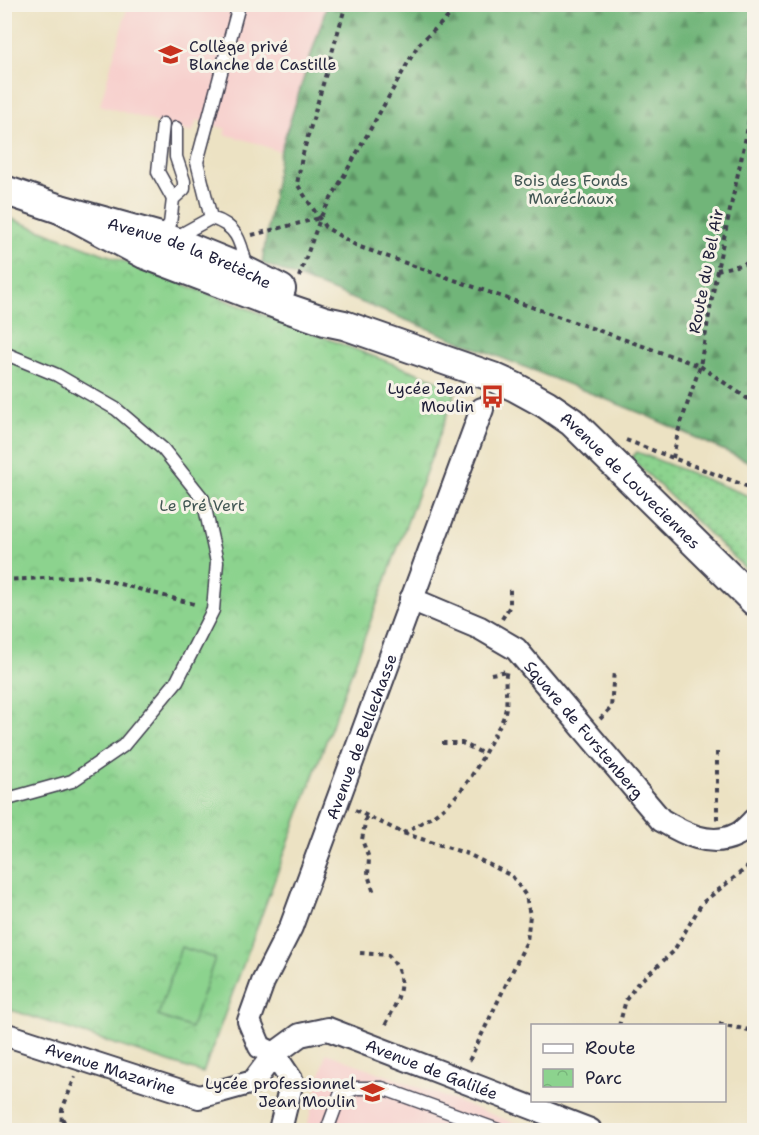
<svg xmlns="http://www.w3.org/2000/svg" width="759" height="1135" viewBox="0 0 759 1135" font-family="'Shantell Sans',sans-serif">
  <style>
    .built { fill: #f7d0cd }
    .grass { fill: url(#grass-dots); stroke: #577a64; stroke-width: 1.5 }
    .forest { fill: url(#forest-firs); stroke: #4a6c5a; stroke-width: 1.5 }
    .park { fill: url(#park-crowns); stroke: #577a64; stroke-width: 1.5 }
    .pitch { fill: #8cd38e; stroke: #577a64; stroke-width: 1.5 }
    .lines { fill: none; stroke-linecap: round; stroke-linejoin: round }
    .service-casing { stroke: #403f4f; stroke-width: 15 }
    .minor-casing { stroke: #403f4f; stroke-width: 26 }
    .tertiary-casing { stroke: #403f4f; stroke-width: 32 }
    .path { stroke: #403f4f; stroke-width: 4; stroke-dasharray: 4.5 4.5; stroke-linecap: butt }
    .service { stroke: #fff; stroke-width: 12 }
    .minor { stroke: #fff; stroke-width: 22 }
    .tertiary { stroke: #fff; stroke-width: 28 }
    .labels { text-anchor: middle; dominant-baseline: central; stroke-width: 6; stroke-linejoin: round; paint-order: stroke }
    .poi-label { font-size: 16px; fill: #22223b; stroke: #f7f3e8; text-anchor: end }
    .park-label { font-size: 16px; fill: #425754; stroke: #f7f3e8 }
    .street-label { font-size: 16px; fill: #22223b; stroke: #f7f3e8 }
  </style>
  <defs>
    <pattern id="grass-dots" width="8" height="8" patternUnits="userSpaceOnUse" patternTransform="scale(1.5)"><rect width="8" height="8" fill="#8cd38e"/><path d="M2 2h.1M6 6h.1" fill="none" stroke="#78b57b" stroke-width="1.8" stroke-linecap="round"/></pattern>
    <pattern id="forest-firs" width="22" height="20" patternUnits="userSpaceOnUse" patternTransform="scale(1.5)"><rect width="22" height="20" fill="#71b579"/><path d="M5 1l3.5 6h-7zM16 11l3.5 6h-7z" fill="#5c9364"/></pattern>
    <pattern id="park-crowns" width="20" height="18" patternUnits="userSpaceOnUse" patternTransform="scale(1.5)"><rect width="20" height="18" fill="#8cd38e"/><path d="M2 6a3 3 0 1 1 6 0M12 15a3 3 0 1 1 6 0" fill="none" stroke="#78b57b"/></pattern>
  </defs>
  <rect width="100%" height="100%" fill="#f7f3e8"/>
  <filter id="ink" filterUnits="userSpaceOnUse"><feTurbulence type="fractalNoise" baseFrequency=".0167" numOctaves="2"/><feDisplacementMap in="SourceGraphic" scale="12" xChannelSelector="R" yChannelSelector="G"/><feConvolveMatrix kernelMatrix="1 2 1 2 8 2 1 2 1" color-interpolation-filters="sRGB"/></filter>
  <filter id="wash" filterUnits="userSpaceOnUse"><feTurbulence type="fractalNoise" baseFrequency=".008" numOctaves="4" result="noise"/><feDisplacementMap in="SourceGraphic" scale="24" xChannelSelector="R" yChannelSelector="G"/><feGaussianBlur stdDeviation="1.35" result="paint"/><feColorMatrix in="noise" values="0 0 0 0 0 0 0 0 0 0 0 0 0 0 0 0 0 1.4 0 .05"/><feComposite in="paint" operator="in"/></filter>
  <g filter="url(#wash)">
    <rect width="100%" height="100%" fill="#ece2c3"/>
    <g class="built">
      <polygon points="128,5 327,5 280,152 256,143 224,134 226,129 197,120 192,133 100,105"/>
      <polygon points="326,1053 534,1130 306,1130"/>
    </g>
    <polygon class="grass" points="637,452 754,498 754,577 631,458"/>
    <polygon class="forest" points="327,5 754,5 754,464 643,414 262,263 280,152"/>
    <polygon class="park" points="4,216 457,388 203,1073 5,1008"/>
    <polygon class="pitch" points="181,947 215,958 191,1028 158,1016"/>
  </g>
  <g filter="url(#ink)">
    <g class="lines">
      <defs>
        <g id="service">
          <polyline points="163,124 158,172 173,199"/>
          <polyline points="211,218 197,162 238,9"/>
          <polyline points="159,237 170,224 173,199 184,189 184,181 176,157 176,128"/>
          <path d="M173,239l38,-21c28,8 30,26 36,51"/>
          <polyline points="4,353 57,375 116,409 163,449 203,499 217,562 213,610 177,681 123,746 72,781 4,800"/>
          <polyline points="327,1130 340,1095 357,1088 382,1088 498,1130"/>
        </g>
        <g id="minor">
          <path id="s1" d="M411,599l69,29 36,21 145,171c22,13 49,28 75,15 7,-3 13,-10 18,-15"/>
          <path id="s2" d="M4,1034l195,63 54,-15 21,-28 26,-19 28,-6 262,101"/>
          <path id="s3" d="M274,1054l-14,-7 -11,-26 14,-39 28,-55 191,-518"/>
          <polyline points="274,1054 292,1081 280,1130"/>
        </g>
        <g id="tertiary">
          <path id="s4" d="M4,190l56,19 111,31 64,26 46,23"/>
          <path id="s5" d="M60,209l84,45 137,52 44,15 19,4 149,52 22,10 31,17 26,18 182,179"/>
        </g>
      </defs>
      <use href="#service" class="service-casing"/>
      <use href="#minor" class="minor-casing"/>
      <use href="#tertiary" class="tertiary-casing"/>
      <g class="path">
        <polyline points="346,4 302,157 297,184 325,227 357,246 700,366 754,403"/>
        <polyline points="252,235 320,218 418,45 462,4"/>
        <polyline points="717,270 754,262"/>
        <polyline points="299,277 320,219"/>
        <polyline points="626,440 754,489"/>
        <polyline points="673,458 678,432 700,366 717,270 747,132 754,86"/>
        <polyline points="4,580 90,576 198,605"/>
        <polyline points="502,619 510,606 510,586"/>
        <polyline points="491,674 507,671"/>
        <polyline points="600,719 611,708 614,670"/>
        <polyline points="442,743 462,743 484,754"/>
        <polyline points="717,752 717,821"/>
        <polyline points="355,810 403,833 468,854 512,876 526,896 530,915 527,941 468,1063"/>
        <polyline points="366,817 362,840 369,858 368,875 374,893"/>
        <path d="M403,833c49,-25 63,-43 88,-92 4,-9 12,-19 14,-29 4,-14 -2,-28 2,-42"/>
        <path d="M360,953l28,2c24,25 8,48 -4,73"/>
        <polyline points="719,1024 754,1031"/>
        <polyline points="619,1026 626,1000 637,984 673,952 702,903 754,862"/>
        <polyline points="62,1118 69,1130"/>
        <polyline points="61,1130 62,1110 75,1077"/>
      </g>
      <use href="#service" class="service"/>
      <use href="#minor" class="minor"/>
      <use href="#tertiary" class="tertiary"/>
    </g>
  </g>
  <defs>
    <symbol id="school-bare" viewBox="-9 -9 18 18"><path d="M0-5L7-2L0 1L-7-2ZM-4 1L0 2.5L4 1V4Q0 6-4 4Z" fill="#c8321e" stroke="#f7f3e8" stroke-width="2.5" paint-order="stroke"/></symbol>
    <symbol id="bus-bare" viewBox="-9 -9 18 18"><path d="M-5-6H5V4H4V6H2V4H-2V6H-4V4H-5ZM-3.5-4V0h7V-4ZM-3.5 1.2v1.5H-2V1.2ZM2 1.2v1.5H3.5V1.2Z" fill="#c8321e" stroke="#f7f3e8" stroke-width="2.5" paint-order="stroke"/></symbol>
  </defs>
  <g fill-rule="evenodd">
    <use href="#school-bare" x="154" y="38" width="33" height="33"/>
    <use href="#bus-bare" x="476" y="380" width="33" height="33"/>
    <use href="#school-bare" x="356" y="1076" width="33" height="33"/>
  </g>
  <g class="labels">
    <g class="poi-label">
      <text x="189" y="46" text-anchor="start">Collège privé<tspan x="189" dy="18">Blanche de Castille</tspan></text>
      <text x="474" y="388">Lycée Jean<tspan x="474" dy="18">Moulin</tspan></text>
      <text x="355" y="1083">Lycée professionnel<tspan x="355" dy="18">Jean Moulin</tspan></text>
    </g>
    <g class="park-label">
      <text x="571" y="180">Bois des Fonds<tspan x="571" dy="18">Maréchaux</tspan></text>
      <text x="202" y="505">Le Pré Vert</text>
    </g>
    <g class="street-label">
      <text stroke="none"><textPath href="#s4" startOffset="196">Avenue de la Bretèche</textPath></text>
      <text transform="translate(706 271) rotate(-79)">Route du Bel Air</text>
      <text stroke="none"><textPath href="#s5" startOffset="639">Avenue de Louveciennes</textPath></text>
      <text stroke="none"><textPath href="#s1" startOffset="222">Square de Furstenberg</textPath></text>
      <text stroke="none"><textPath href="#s3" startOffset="350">Avenue de Bellechasse</textPath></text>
      <text stroke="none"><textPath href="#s2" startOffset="112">Avenue Mazarine</textPath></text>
      <text stroke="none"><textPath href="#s2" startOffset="468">Avenue de Galilée</textPath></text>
    </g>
  </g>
  <rect width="759" height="1135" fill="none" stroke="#f7f3e8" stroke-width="24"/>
  <rect x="531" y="1024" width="195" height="78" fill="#f7f3e8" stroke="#a29fa3" stroke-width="1.5"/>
  <rect x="543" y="1044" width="30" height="9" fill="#ffffff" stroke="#a29fa3" stroke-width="1.5"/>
  <text x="585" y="1054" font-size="18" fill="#22223b">Route</text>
  <rect x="543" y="1069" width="30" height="18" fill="url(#park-crowns)" stroke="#a29fa3" stroke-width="1.5"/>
  <text x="585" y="1084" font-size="18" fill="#22223b">Parc</text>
</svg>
